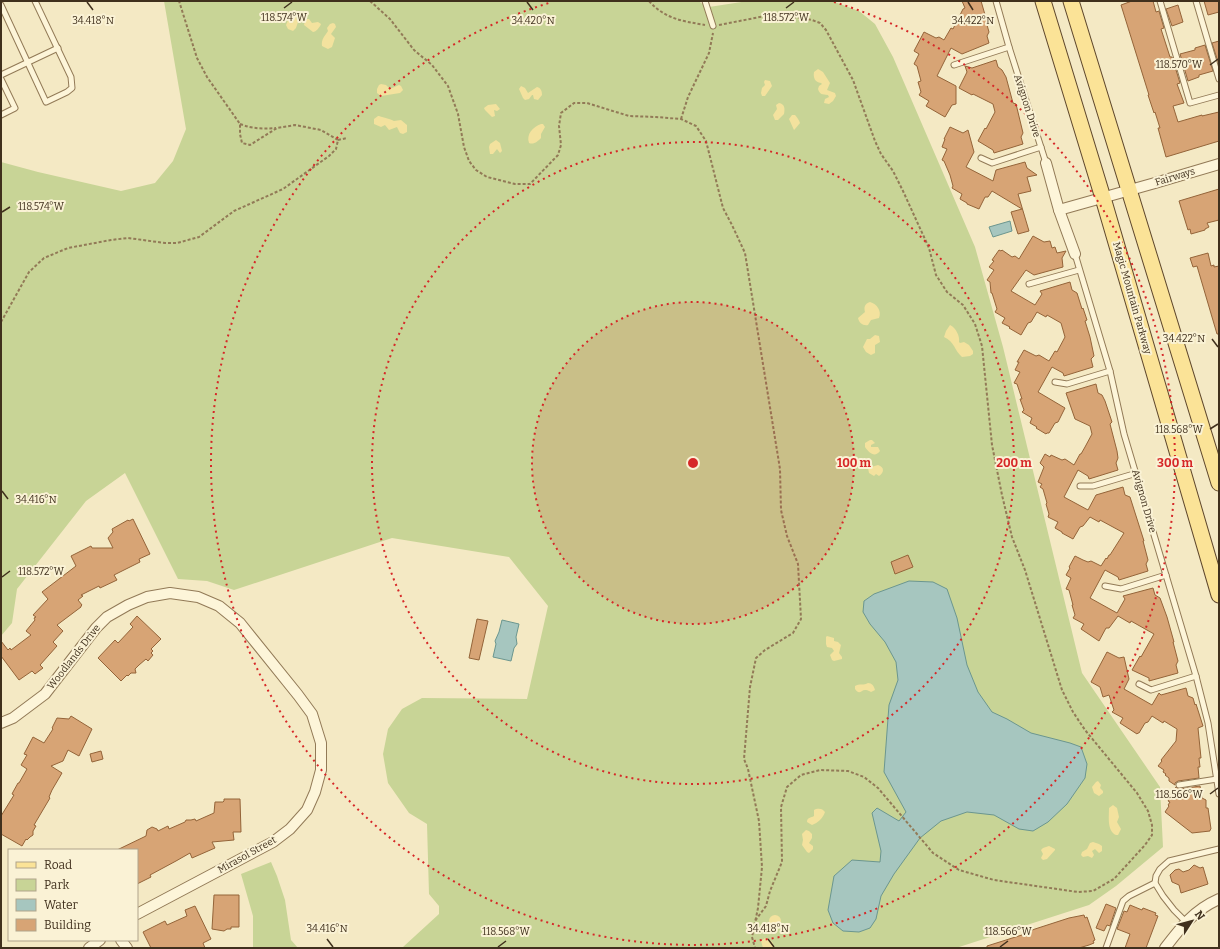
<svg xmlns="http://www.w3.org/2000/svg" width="1220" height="949" viewBox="0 0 1220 949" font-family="Bitter,serif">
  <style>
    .green { fill: #c8d496 }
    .sand { fill: #f3e29e }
    .water { fill: #a6c6bf; stroke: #6b968f }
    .building { fill: #d7a475; stroke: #946439 }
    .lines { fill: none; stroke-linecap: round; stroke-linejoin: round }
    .lane-casing { stroke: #927a57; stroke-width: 7 }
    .street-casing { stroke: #927a57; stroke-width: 12 }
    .primary-casing { stroke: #5f472c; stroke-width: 17 }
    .path { stroke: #927a57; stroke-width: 2; stroke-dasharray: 3 2; stroke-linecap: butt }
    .lane { stroke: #fdf5d9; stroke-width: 5 }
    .street { stroke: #fdf5d9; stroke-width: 10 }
    .primary { stroke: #fbe397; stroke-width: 15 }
    .ticks { fill: none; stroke: #40301d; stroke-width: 1.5 }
    .ring { fill: none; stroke: #d62828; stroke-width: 2; stroke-dasharray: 2 4 }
    .labels { text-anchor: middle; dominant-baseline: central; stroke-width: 4; stroke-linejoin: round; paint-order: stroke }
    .street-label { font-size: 10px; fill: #40301d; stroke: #faf2d5 }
    .ticks-label { font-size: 10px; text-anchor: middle; fill: #40301d; stroke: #faf2d5; stroke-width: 4; stroke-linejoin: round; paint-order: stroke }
    .centre { fill: #d62828; stroke: #faf2d5; stroke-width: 2 }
    .ring-label { font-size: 12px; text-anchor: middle; font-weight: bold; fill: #d62828; stroke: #faf2d5; stroke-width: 4; stroke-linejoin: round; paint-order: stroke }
  </style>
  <rect width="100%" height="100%" fill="#f4e9c4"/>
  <g class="green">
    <polygon points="164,1 699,1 701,3 709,7 748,1 832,1 859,11 875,24 893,57 975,247 1003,347 1082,673 1160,787 1163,847 1116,886 1089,905 956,948 394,948 403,947 439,914 439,906 429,894 427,824 409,813 388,783 383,754 388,729 402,709 422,698 527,699 548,606 509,557 392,538 234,590 207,581 178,579 125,473 86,501 17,589 12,623 1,636 1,162 38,172 121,191 155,183 173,161 186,129"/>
    <polygon points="271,862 277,876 285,900 291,940 298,948 253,948 253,916 241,874"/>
  </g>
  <g class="sand">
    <polygon points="292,15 295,16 298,22 296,28 293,31 288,29 286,25 290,16"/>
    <path d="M307,19h2l3,4 6,-1 3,2c-1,3 -5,8 -8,8l-9,-7 1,-4z"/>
    <path d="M333,23l2,1 1,3 -5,7 4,4 -3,9 -4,2 -6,-3c-1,-7 3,-10 6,-15l-1,-3 3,-4z"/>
    <path d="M818,69l5,3 7,11 -3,7 8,3 1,3 -3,5 -4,3 -5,-1 1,-4 4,-2 -1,-2c-6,-1 -8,0 -10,-6l1,-3 3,-2 -1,-1c-6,-1 -8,-5 -7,-11z"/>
    <polygon points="765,80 770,81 772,86 765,96 762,96 761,93 762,88 765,85 764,82"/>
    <polygon points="381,84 386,85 390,89 399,85 401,86 403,90 400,93 381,96 377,93 377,89 379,85"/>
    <path d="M521,86l4,2 3,5 9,-6c4,1 5,4 5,8l-4,5 -4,-1 -1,-4h-1l-3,4 -4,1 -2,-2 -4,-9z"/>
    <path d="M779,103c6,1 6,6 5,11l-6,6h-3l-2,-5 4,-6 -1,-4z"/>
    <polygon points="496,104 500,109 497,111 494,110 495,116 492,117 485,110 484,108 488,105"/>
    <path d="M792,115h3c2,2 4,5 5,8l-5,6 -1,1 -5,-11z"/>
    <path d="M378,116h1c6,2 9,2 15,5l7,-1 6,5v7l-4,2 -3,-1 -3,-6 -8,3 -4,-5 -4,2 -7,-3v-5z"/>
    <path d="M541,124h2l2,3 -4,7v4c-3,3 -7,7 -12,5 -3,-9 4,-16 12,-19z"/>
    <polygon points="496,140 500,143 502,151 500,153 497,149 493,154 490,154 489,147 490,144"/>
    <path d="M870,302c7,2 12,9 9,16l-8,2 -3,5c-5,1 -9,-2 -10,-7l7,-6c-1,-4 -1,-8 5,-10z"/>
    <path d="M950,325c6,3 10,11 9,17l1,1 4,-1 5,3 4,6v3l-3,2 -8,1c-8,-7 -7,-15 -18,-20l2,-6z"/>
    <polygon points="875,335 879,336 880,342 875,345 875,353 871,355 866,352 863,347 867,339 870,339"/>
    <path d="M870,440h2l3,3 -4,2v2h7l2,4c-5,7 -11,2 -15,-4v-4z"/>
    <path d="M878,465c7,2 6,8 1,11l-3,-2 -2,2 -5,-3 -1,-5z"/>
    <polygon points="827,636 834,638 834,641 838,642 841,645 839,653 842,657 842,659 834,661 832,660 830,655 834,651 832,648 827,647 826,644 826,637"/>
    <path d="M868,683c4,0 6,3 7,7l-4,2c-2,-1 -3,-2 -5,-2 -5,-1 -6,6 -11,-1v-3c4,-3 9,0 13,-3z"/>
    <polygon points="1098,781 1101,785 1100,788 1103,791 1103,793 1099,796 1094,793 1092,787 1096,782"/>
    <path d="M1113,805l4,3 2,9 -2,5 4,7 -3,6h-2c-9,-4 -7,-18 -7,-27z"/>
    <path d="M816,809c4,-1 7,0 9,3 -2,6 -7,11 -13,13l-5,-3c0,-5 4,-4 7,-6v-6z"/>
    <polygon points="806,830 809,831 812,834 812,838 809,843 813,846 813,849 809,853 807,852 802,845 803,840 802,834"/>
    <polygon points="1093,842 1099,844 1102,846 1102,851 1099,853 1095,849 1092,851 1094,855 1092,858 1088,856 1083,857 1081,855 1082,852 1087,849 1090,843"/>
    <polygon points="1049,846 1055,849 1055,850 1047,859 1043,860 1041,858 1043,854 1041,850 1043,848"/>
    <circle cx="775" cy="921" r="6"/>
    <polygon points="765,938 769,939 773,943 773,948 763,948 761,941"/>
  </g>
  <g class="water">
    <polygon points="1010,221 1012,231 993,237 989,227"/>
    <polygon points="909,581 933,582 947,589 957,618 967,665 978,692 992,712 1007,719 1031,733 1070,743 1081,747 1087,764 1085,778 1067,804 1048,822 1033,831 1019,829 994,815 967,812 941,821 920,838 894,874 881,896 876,919 870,928 859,932 843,931 833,923 828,910 834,876 852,860 880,862 881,851 872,813 877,808 899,821 906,812 884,772 889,705 898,680 896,662 885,642 870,624 863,612 864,601 874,594"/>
    <polygon points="502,620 519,624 516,637 517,644 514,648 511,661 493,657 496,644 495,641 499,632"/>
  </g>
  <g class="building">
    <polygon points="962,1 981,1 988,25 987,25 989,32 987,36 989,43 962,54 951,48 937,76 956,86 956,104 952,105 945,117 926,106 929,101 919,95 921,92 918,82 921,81 917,66 914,64 919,54 914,51 924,32 936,38 939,37 944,40 951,28 953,29 963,9 965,8"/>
    <polygon points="1132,1 1153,1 1156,12 1159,11 1164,28 1161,29 1170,57 1172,57 1180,83 1177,84 1184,103 1173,106 1178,122 1202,115 1202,116 1219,112 1219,141 1166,157 1158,128 1160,128 1155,112 1154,113 1148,95 1149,95 1121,5"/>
    <polygon points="1204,1 1219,1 1219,12 1208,15"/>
    <polygon points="1178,5 1183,22 1172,26 1166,9"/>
    <polygon points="1219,41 1219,65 1212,43"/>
    <polygon points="1205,45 1213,71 1199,75 1199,77 1188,81 1180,54 1195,50 1195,48"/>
    <polygon points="996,60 998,67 1002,70 1006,77 1013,103 1016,104 1023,133 1021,137 1023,144 994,153 993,150 978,141 985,128 986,129 995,112 993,104 973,94 972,95 959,88 967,72 965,66 972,68"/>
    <polygon points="950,127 963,133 968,130 974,152 966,167 993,181 996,170 1025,162 1027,168 1037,175 1027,177 1031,191 1018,194 1029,231 1018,234 1011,212 1022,209 992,191 988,197 985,197 979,209 967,204 967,203 960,199 962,194 952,188 953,186 950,175 944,161 942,160 947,149 942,147 945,139 944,139"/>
    <polygon points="1219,189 1219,220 1207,223 1209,227 1205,229 1205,230 1191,234 1190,229 1188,230 1179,201"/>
    <polygon points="1033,236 1044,242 1050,241 1052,248 1055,247 1057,253 1066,251 1062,258 1063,267 1034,275 1026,270 1011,291 1035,305 1042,294 1040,291 1070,282 1072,290 1077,293 1082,309 1083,308 1087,320 1085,321 1090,337 1094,356 1091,359 1093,367 1064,376 1063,373 1052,367 1038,392 1065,408 1058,422 1055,423 1049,433 1047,433 1046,434 1036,428 1037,427 1030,423 1032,418 1022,412 1024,410 1020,399 1022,399 1017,384 1014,383 1020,372 1015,370 1019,362 1017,362 1024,350 1036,356 1039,355 1049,361 1055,351 1057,352 1065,337 1061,323 1047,315 1046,317 1037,312 1031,322 1028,323 1021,335 1009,328 1010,327 1002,323 1005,318 995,312 997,309 992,293 991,293 990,282 987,280 994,270 989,267 994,261 992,260 999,250 1001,251 1002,250 1012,257 1015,256 1019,259"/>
    <polygon points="1208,253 1211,266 1214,265 1214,267 1219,266 1219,334 1217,334 1197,266 1193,267 1190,258"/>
    <polygon points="1096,384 1098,393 1102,395 1105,401 1112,422 1110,424 1117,451 1118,458 1116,463 1118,470 1089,479 1088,476 1078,470 1064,497 1088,510 1096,495 1123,487 1125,495 1130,497 1144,541 1143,541 1148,560 1146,564 1148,571 1119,580 1118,577 1105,570 1090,598 1117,613 1125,599 1123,596 1153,588 1155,595 1160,598 1167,617 1174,642 1173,642 1178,661 1176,665 1178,673 1149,681 1149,678 1132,670 1140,656 1141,657 1154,634 1131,621 1130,623 1118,616 1109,628 1106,628 1099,641 1081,629 1084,624 1073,618 1075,615 1072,605 1073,605 1069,590 1066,589 1071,578 1066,575 1070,568 1069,567 1075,556 1083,560 1088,562 1091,561 1101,566 1106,558 1107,559 1109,555 1110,555 1124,533 1100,520 1099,522 1090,517 1083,526 1080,527 1073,539 1062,533 1062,532 1055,528 1058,522 1048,517 1049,514 1046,504 1047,503 1043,489 1040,487 1042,484 1038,482 1044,467 1040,463 1045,454 1050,457 1051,455 1062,460 1065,459 1074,465 1080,454 1081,454 1085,447 1092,434 1090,426 1075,419 1066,393"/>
    <polygon points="133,519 150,554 139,559 140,562 114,575 117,580 100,588 99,586 81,595 83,596 78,600 82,605 81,606 81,607 57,625 63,631 53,642 57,646 40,665 43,668 35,674 32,671 19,680 1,656 1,641 8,650 10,648 11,650 31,635 26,631 35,620 34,618 36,617 33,615 48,599 42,592 76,566 71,556 91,546 92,548 113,548 108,538 113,532 112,529 128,520 129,521"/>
    <polygon points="908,555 913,567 895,574 891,562"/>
    <polygon points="137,616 161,639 151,649 153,651 151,653 153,655 148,661 146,659 139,665 135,669 136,673 131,673 128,676 127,675 121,681 98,658 115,640 118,643 133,627 130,624"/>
    <polygon points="477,619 488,621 479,660 469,658"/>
    <polygon points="1107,652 1119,658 1124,657 1129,679 1124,689 1152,705 1159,693 1161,695 1186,688 1188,696 1193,698 1195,705 1196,704 1203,726 1198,728 1201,758 1199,758 1200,767 1198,767 1199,778 1178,781 1175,783 1175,785 1169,781 1169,778 1165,775 1166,774 1163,772 1164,770 1158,766 1162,761 1161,760 1176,741 1177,729 1164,721 1163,723 1152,716 1148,722 1145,723 1139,733 1138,733 1137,734 1120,723 1123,718 1112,712 1114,710 1109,695 1103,697 1100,687 1091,682"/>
    <polygon points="71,716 92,729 79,756 68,750 63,761 51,766 62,773 52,790 49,797 50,798 34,825 36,826 33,831 33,835 30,837 27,840 26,839 22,846 1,834 1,816 14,795 12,794 13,792 18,783 19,783 27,769 21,765 27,755 24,754 33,737 44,743 53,729 52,728 57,718 69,719"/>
    <polygon points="101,751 103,759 92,762 90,754"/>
    <polygon points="1200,786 1202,798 1206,800 1206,808 1208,808 1211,829 1210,830 1210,831 1192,833 1165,812 1169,806 1168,805 1170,802 1168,801 1170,798 1171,794 1176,787 1180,789"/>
    <polygon points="224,799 240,799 241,832 233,832 234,840 212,842 215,848 192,858 190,853 176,861 150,875 151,877 137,884 137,850 117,850 146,836 147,830 152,827 157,829 158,831 168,826 169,829 185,822 186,820 191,820 195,819 196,821 214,813 215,802 223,802 224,801"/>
    <polygon points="1194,865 1200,868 1203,867 1208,884 1181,893 1179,885 1172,882 1170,875 1175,870 1179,869 1183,872 1189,870"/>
    <polygon points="214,895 239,895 239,927 231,927 231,929 227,929 224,931 212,929"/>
    <polygon points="1106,904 1116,908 1110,926 1107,925 1104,931 1096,928"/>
    <polygon points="1130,905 1142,910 1143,908 1156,913 1155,915 1158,916 1146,948 1125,948 1130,934 1117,929 1124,911 1127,912"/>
    <polygon points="195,906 211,939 203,943 205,948 151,948 143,932 165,921 167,925 187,916 185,910"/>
    <polygon points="1084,915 1085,918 1087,917 1095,940 1093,941 1094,943 1089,945 1079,948 987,948 987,946 1025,934 1025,933 1035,929 1069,918"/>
  </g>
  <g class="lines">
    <defs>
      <g id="lane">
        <polyline points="705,1 713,26"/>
        <polyline points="996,1 1009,47 1046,163"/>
        <polyline points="1160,1 1190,103 1219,95"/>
        <polyline points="1196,1 1219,79"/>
        <polyline points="1,5 46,102 67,92 72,88 71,77 35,1"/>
        <polyline points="954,65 1009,47"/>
        <polyline points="1,75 58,48"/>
        <polyline points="1,79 15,108 1,115"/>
        <polyline points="981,158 992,163 1041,147"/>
        <polyline points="1075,254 1110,371 1124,434 1196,676 1208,723 1219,794"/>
        <polyline points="1029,284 1079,270"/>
        <polyline points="1055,382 1067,384 1110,371"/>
        <polyline points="1080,486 1093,486 1137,473"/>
        <polyline points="1105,586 1121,589 1166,575"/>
        <polyline points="1139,684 1151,690 1196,676"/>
        <polyline points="1179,785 1217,779"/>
        <polyline points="1186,922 1174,910 1163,896 1155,883 1156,876 1160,869 1169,861 1219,849"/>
        <polyline points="1106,948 1123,901 1129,896 1155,883"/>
      </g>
      <g id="street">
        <polyline points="1046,163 1059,210 1075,254"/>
        <polyline points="1059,210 1155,183 1219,164"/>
        <polyline points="1,723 13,718 45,694 96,628 107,617 128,605 147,597 170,593 198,597 219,606 240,623 298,695 312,714 321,743 321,770 315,792 307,810 290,829 273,842 137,914"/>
        <polyline points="121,940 127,948"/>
        <polyline points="89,948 100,940"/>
        <path d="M1165,948c16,-21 29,-38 54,-49"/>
      </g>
      <g id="primary">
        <polyline points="1043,1 1103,198 1219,595"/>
        <polyline points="1071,1 1219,483"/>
      </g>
    </defs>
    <use href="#lane" class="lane-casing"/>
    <use href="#street" class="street-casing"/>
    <use href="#primary" class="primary-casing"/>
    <g class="path">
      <polyline points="370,1 390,19 414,50 432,65 448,86 458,114 464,147 469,161 476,170 487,177 515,184 530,184 558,155 561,145 559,126 561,113 574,103 587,103 629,116 656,117 681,119 696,126 706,141 723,208 732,225 745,253 780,469 781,510 787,536 798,564 801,619 793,633 765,650 756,658 750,687 744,759 748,769 759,821 762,867 758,908 752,937 755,948"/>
      <path d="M649,1c16,18 33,20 56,24"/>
      <polyline points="719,25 765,16 787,16 812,20 820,23 826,30 853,80 875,141 881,154 893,171 903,191 929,248 936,275 947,292 963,305 975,324 982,346 992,445 1002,495 1012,537 1025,570 1062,690 1073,712 1085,730 1137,793 1148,811 1152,825 1152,835 1145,845 1114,879 1093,891 1078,892 994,880 959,870 933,853 878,788 864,777 848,771 820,770 801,775 787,787 781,807 782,862 770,891 766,906 755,921"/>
      <polyline points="681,119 688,97 709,53 713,33"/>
      <path d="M240,124c13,5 23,5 36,4"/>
      <polyline points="338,140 347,138"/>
      <polyline points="1,322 29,272 44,258 68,248 111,240 128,238 165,243 177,243 199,237 234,211 283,189 329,156 336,149 338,140 321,130 295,125 277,128 250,145 242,143 240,134 240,124 207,77 197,58 179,1"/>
    </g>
    <use href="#lane" class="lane"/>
    <use href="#street" class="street"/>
    <use href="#primary" class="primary"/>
  </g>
  <path class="ticks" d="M87,2l6,8M527,2l6,8M968,2l5,8M284,8l8,-6M786,8l8,-6M1210,65l8,-6M2,212l8,-5M1212,339l6,8M1210,429l8,-5M2,491l6,8M2,577l8,-6M1210,794l8,-6M327,939l6,8M768,939l6,8M498,947l8,-6M1000,947l8,-6"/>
  <circle cx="693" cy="463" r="161" fill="#d62828" fill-opacity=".12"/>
  <g class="ring">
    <circle cx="693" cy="463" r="161"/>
    <circle cx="693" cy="463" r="321"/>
    <path d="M834 2A482 482 0 1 1 552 2"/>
  </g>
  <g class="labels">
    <g class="street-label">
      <text transform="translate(1027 106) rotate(72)">Avignon Drive</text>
      <text transform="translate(1175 177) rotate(-17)">Fairways</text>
      <text transform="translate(1132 298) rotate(74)">Magic Mountain Parkway</text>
      <text transform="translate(1144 501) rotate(74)">Avignon Drive</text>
      <text transform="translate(74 657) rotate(-52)">Woodlands Drive</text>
      <text transform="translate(247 855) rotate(-29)">Mirasol Street</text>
    </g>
  </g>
  <g class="ticks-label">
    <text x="284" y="21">118.574°W</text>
    <text x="786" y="21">118.572°W</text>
    <text x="973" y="24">34.422°N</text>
    <text x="93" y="24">34.418°N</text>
    <text x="533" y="24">34.420°N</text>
    <text x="1179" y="68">118.570°W</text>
    <text x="41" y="210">118.574°W</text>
    <text x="1184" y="342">34.422°N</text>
    <text x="1179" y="433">118.568°W</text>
    <text x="36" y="503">34.416°N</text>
    <text x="41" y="575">118.572°W</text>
    <text x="1179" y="798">118.566°W</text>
    <text x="327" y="932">34.416°N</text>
    <text x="768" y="932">34.418°N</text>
    <text x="506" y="935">118.568°W</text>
    <text x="1008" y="935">118.566°W</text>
  </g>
  <circle cx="693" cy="463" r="6" class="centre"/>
  <g class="ring-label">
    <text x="854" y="467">100 m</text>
    <text x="1014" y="467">200 m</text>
    <text x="1175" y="467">300 m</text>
  </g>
  <rect width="1220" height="949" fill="none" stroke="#40301d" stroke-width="4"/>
  <rect x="8" y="849" width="130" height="92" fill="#faf2d5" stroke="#b0a48b"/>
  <rect x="16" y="862" width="20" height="6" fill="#fbe397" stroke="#b0a48b"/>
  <text x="44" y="869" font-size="12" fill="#40301d">Road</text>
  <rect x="16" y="879" width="20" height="12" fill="#c8d496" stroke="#b0a48b"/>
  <text x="44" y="889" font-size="12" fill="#40301d">Park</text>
  <rect x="16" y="899" width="20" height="12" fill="#a6c6bf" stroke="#b0a48b"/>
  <text x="44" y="909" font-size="12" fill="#40301d">Water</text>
  <rect x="16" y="919" width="20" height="12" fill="#d7a475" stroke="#b0a48b"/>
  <text x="44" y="929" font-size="12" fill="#40301d">Building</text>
  <g transform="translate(1192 921) rotate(54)" stroke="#faf2d5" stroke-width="3" paint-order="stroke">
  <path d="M0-3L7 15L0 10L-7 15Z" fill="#40301d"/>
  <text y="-6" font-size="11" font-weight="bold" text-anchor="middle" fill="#40301d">N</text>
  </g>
</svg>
